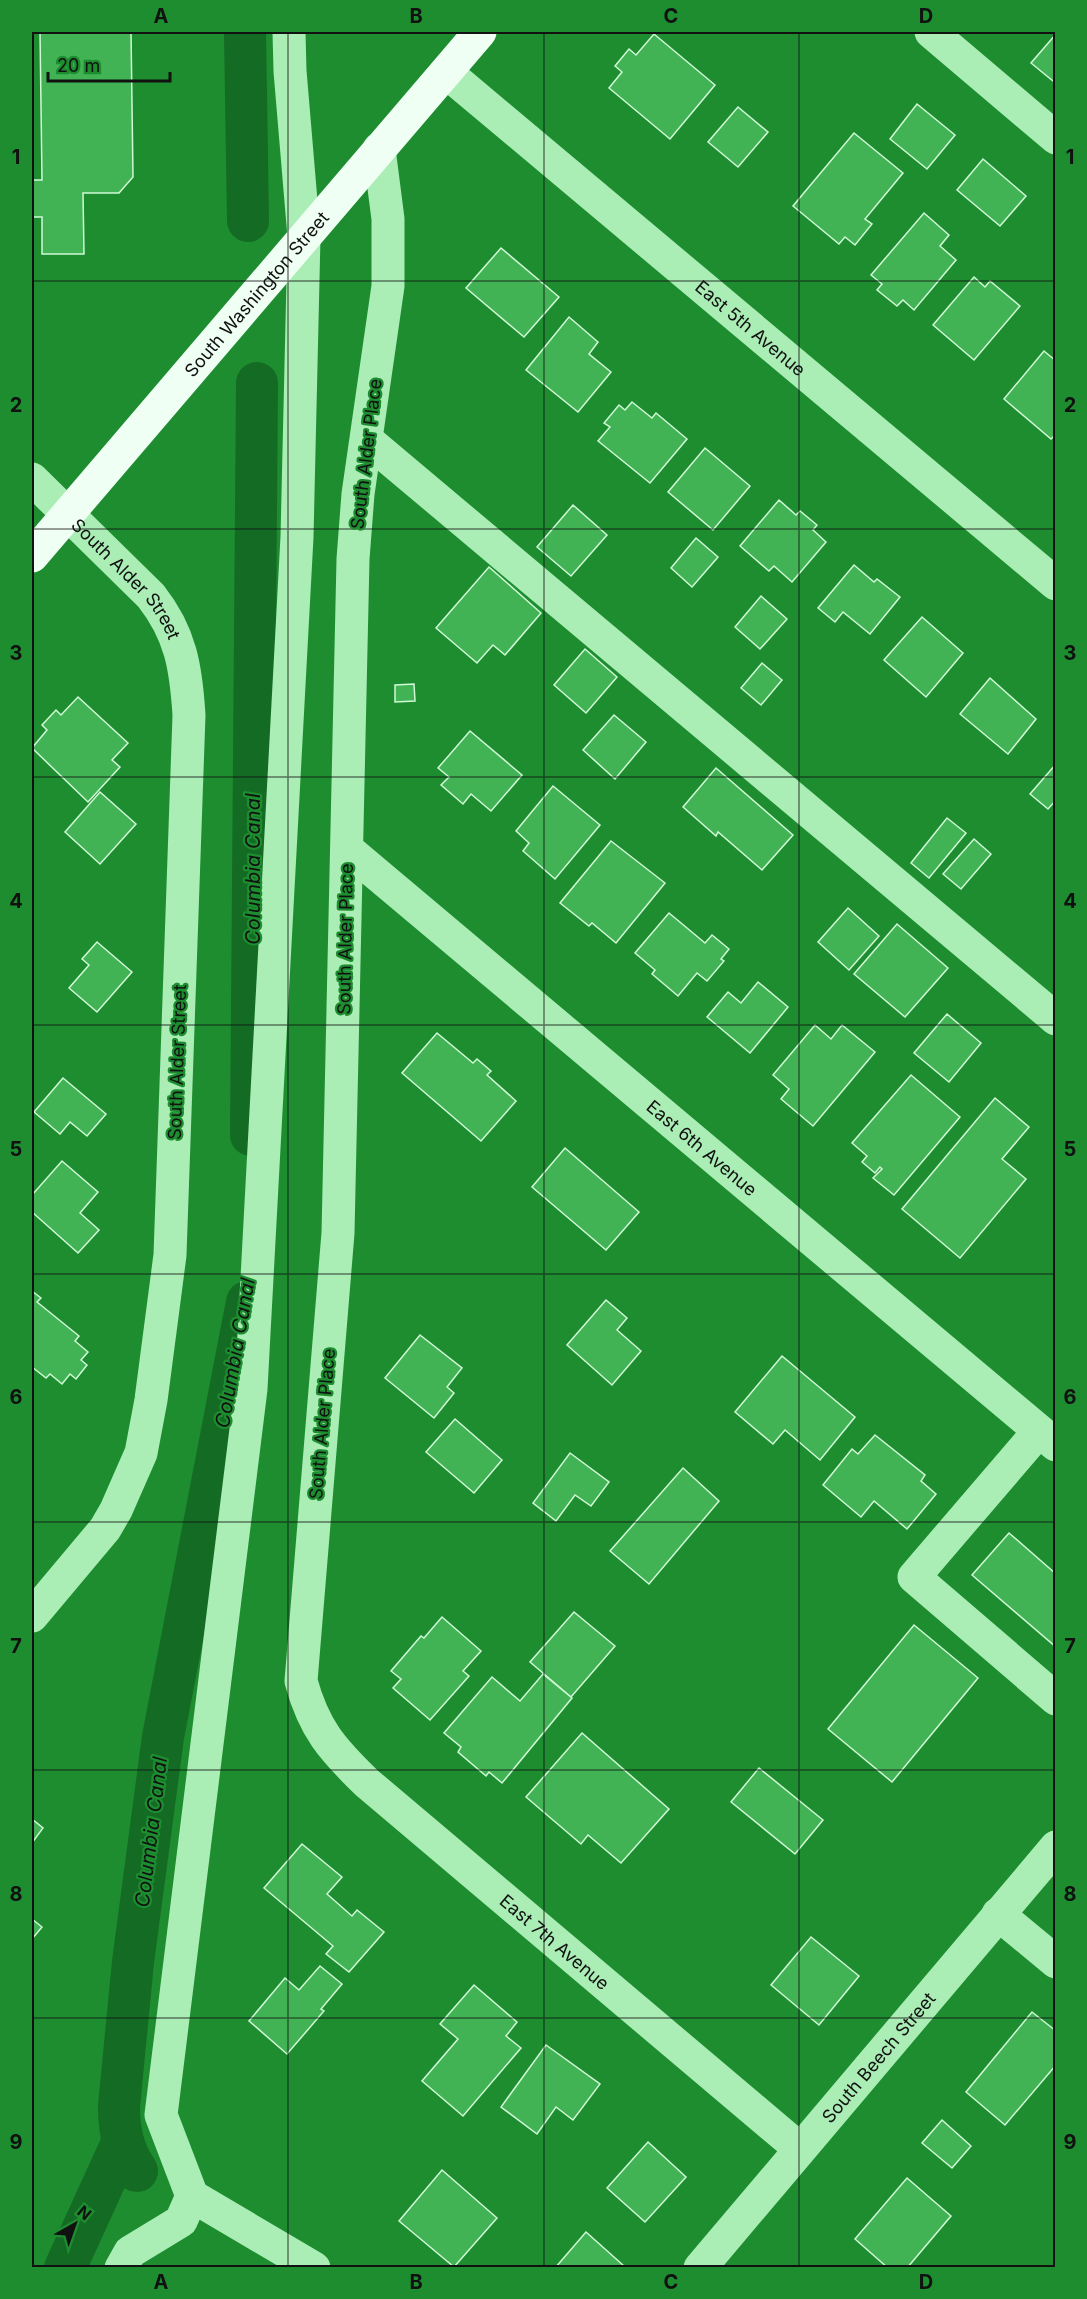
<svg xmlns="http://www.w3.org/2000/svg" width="1087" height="2299" viewBox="0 0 1087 2299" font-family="Inter,sans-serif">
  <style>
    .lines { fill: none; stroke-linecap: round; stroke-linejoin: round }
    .canal { stroke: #146b24; stroke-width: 42 }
    .building { fill: #41b354; stroke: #d0f9d6; stroke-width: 1.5 }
    .minor { stroke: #aaedb5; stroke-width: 33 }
    .major { stroke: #f0fff4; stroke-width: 33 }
    .grid { fill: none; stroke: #111; stroke-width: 1.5; stroke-opacity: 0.55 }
    .labels { text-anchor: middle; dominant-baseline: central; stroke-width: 4.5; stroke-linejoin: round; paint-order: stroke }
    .street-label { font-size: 18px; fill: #111; stroke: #1d8d30 }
    .water-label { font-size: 20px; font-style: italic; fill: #111; stroke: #1d8d30 }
    .neatline { fill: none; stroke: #111; stroke-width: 2 }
    .grid-label { font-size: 20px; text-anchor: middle; font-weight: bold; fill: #111 }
  </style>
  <rect width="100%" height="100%" fill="#1d8d30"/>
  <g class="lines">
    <g class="canal">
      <polyline points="245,32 248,221"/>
      <polyline points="251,1135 257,383"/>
      <path d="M137,2171c-14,-21 -18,-40 -18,-65l14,-144 30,-225 84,-435"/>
      <polyline points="65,2268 122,2143"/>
    </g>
  </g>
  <g class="building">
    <polygon points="40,32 131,32 133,177 119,193 83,193 84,254 42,254 42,217 32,217 32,180 42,180"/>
    <polygon points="654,34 715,85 670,139 609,88 622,72 615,66 629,49 636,55"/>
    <polygon points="1056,34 1056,78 1053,81 1031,63"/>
    <polygon points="917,104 955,135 927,169 890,139"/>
    <polygon points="738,107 768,132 738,167 708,142"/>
    <polygon points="854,133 903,173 865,219 872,224 855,245 845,237 839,244 793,206"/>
    <polygon points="983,159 1026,196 1000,226 957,190"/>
    <polygon points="924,213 949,235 940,246 956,260 914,310 903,300 897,306 877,290 882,284 871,275"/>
    <polygon points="501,248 559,297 524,337 466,288"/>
    <polygon points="974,277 985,287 990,281 1020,306 974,360 933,325"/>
    <polygon points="569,317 598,342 589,354 611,372 578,412 526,370"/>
    <polygon points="1044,351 1056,361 1056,434 1051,439 1004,399"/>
    <polygon points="632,402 652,418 656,413 687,439 650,483 598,441 610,427 604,423 619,405 625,410"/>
    <polygon points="705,448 750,486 713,530 668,492"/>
    <polygon points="779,500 796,515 800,511 817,525 813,530 826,542 792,582 774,566 769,571 740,546"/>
    <polygon points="573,505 607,535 571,576 537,547"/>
    <polygon points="696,538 718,557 692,587 671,568"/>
    <polygon points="854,565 874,582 877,579 900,597 870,634 843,612 835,622 818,608"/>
    <polygon points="489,567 541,613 505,655 493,645 477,663 436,628"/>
    <polygon points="761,596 787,619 760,649 735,627"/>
    <polygon points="922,617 963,653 926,697 884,660"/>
    <polygon points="585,649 617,677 586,713 554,685"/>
    <polygon points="762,663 782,680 761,705 741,688"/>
    <polygon points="990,678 1036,719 1008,754 960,714"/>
    <polygon points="414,684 415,701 395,702 395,685"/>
    <polygon points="78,697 128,743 112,760 120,767 88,802 32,748 47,730 42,725 56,710 61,715"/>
    <polygon points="614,715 646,742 615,779 583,750"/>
    <polygon points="470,731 522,775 491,811 471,794 463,804 441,785 449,777 438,768"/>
    <polygon points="1056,764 1056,800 1048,809 1030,794"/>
    <polygon points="716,768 793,835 762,870 718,832 716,836 683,807"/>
    <polygon points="553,786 600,825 555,879 523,851 529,843 516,831"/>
    <polygon points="100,792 136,824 100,864 65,832"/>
    <polygon points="947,818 966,833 929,878 911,863"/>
    <polygon points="974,839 991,854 961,889 943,874"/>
    <polygon points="611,841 665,883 616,943 592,923 589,926 560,903"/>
    <polygon points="848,908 879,936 849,970 818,942"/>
    <polygon points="669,913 705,943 712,935 729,949 721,959 724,961 707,981 697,973 678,996 652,974 655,970 635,953"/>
    <polygon points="897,924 948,968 905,1017 854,974"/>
    <polygon points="97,942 132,972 97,1012 69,988 89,965 82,959"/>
    <polygon points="758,982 788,1007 750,1053 707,1017 728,992 741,1003"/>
    <polygon points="947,1014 981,1043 949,1082 914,1053"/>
    <polygon points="815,1025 831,1039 842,1025 875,1052 813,1126 781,1099 789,1089 773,1075"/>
    <polygon points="437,1033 473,1063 477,1059 491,1071 487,1075 516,1101 481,1141 402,1073"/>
    <polygon points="911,1075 960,1117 894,1195 873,1178 882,1169 880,1167 875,1173 862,1162 867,1156 852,1143"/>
    <polygon points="63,1078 106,1114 87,1136 70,1122 60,1134 34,1112"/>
    <polygon points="995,1098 1029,1127 1002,1159 1026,1179 960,1258 902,1209"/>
    <polygon points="565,1148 639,1212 606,1250 532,1187"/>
    <polygon points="62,1161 98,1192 80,1213 99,1230 78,1253 32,1212 32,1195"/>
    <polygon points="32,1291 41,1298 37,1302 79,1336 75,1341 88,1352 81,1360 87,1365 76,1379 70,1374 62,1384 50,1374 46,1378 32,1367"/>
    <polygon points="606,1300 627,1318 617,1330 641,1351 612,1385 567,1345"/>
    <polygon points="420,1335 462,1368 447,1387 454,1393 434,1418 385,1378"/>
    <polygon points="782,1356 855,1417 820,1460 785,1430 773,1444 735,1412"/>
    <polygon points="455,1419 502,1460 474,1493 426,1452"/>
    <polygon points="875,1435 925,1475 921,1481 936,1494 907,1529 874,1501 861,1517 823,1485 852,1449 858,1454"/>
    <polygon points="570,1453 609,1482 591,1506 575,1495 556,1521 533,1503"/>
    <polygon points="683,1468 719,1501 649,1584 610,1551"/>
    <polygon points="1009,1533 1056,1574 1056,1647 972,1575"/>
    <polygon points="574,1612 615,1646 571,1697 530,1662"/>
    <polygon points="442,1617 481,1651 463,1671 469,1676 430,1720 393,1688 401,1679 391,1671 421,1636 424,1638"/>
    <polygon points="914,1625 978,1678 892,1782 828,1729"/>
    <polygon points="543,1674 572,1698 502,1783 489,1772 486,1776 458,1752 461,1747 444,1733 492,1677 520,1701"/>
    <polygon points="582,1733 669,1809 621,1863 588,1835 581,1844 526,1797"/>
    <polygon points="759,1768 823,1820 795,1854 731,1802"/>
    <polygon points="32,1819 43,1828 32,1843"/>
    <polygon points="302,1844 342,1877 327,1894 352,1916 357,1910 384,1932 349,1972 326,1954 333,1946 264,1888"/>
    <polygon points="32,1919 42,1927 32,1939"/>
    <polygon points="811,1937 859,1976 819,2025 771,1985"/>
    <polygon points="320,1966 342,1984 321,2009 324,2011 287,2054 249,2021 285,1978 299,1990"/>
    <polygon points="474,1985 517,2022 506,2036 521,2048 463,2116 422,2081 458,2039 440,2024"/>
    <polygon points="1032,2012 1056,2031 1056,2065 1005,2125 966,2092"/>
    <polygon points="546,2045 600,2084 573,2120 556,2107 537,2134 501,2107"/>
    <polygon points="942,2120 971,2146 952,2168 922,2143"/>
    <polygon points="648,2142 686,2177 645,2222 607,2188"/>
    <polygon points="442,2170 497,2218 454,2267 399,2221"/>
    <polygon points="907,2178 951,2216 907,2268 888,2268 855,2239"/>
    <polygon points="586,2232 624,2266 622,2268 555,2268"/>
  </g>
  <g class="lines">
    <g class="minor">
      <polyline points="931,32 1056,138"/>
      <path id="s1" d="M446,72l610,512"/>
      <path id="s2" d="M379,149l9,70v67l-30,208 -5,65 -15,674 -37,448c13,48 31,68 66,102l433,366"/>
      <polyline points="367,440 1056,1019"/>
      <path id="s3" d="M32,479l119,117c30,38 35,72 38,119l-19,540 -19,145 -10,53 -25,57 -11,19 -73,87"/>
      <path id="s4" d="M347,849l709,596"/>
      <polyline points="1039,1431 914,1577 1056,1699"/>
      <polyline points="998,1914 1056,1962"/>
      <polyline points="192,2196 314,2268"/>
      <polyline points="121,2268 130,2252 181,2221 192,2196 161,2115 251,1389 297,537 304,237 290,71 289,32"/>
      <path id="s5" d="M700,2268l356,-421"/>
    </g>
    <path class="major" id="s6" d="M32,556l448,-524"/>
  </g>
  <path class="grid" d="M288,32v2236M544,32v2236M799,32v2236M32,281h1024M32,529h1024M32,777h1024M32,1025h1024M32,1274h1024M32,1522h1024M32,1770h1024M32,2018h1024"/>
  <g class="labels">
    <g class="street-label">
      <text stroke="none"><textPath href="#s6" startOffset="345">South Washington Street</textPath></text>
      <text stroke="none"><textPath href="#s1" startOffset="398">East 5th Avenue</textPath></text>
      <text transform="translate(366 454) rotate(-83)">South Alder Place</text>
      <text stroke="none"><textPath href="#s3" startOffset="138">South Alder Street</textPath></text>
      <text transform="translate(345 939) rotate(-89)">South Alder Place</text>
      <text transform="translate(177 1062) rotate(-88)">South Alder Street</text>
      <text stroke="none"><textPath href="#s4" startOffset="464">East 6th Avenue</textPath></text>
      <text transform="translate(322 1424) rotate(-85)">South Alder Place</text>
      <text stroke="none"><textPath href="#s2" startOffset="1906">East 7th Avenue</textPath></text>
      <text stroke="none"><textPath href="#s5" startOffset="276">South Beech Street</textPath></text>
    </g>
    <g class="water-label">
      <text transform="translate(253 869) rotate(-90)">Columbia Canal</text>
      <text transform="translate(235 1353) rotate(-80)">Columbia Canal</text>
      <text transform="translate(151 1832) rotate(-83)">Columbia Canal</text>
    </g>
  </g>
  <rect width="1087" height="2299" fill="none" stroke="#1d8d30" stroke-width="66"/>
  <g transform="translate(75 2224) rotate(40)" stroke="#1d8d30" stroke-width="4.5" paint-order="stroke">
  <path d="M0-4.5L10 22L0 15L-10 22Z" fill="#111111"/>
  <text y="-9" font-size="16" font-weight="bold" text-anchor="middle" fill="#111111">N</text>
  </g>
  <path d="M48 72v9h122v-9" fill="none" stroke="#111111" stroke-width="3"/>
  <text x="57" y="72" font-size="18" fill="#111111" stroke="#1d8d30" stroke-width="4.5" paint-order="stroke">20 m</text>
  <rect x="33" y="33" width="1021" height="2233" class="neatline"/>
  <g class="grid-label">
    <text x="161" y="23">A</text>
    <text x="416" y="23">B</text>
    <text x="671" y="23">C</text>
    <text x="926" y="23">D</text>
    <text x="16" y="164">1</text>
    <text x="1070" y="164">1</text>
    <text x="16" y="412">2</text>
    <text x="1070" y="412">2</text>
    <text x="16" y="660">3</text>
    <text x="1070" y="660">3</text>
    <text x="16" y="908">4</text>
    <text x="1070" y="908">4</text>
    <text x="16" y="1156">5</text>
    <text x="1070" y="1156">5</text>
    <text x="16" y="1404">6</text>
    <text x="1070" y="1404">6</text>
    <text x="16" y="1653">7</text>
    <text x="1070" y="1653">7</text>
    <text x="16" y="1901">8</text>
    <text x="1070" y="1901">8</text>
    <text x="16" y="2149">9</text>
    <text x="1070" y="2149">9</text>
    <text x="161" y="2289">A</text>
    <text x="416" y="2289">B</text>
    <text x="671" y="2289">C</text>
    <text x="926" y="2289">D</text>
  </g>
</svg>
